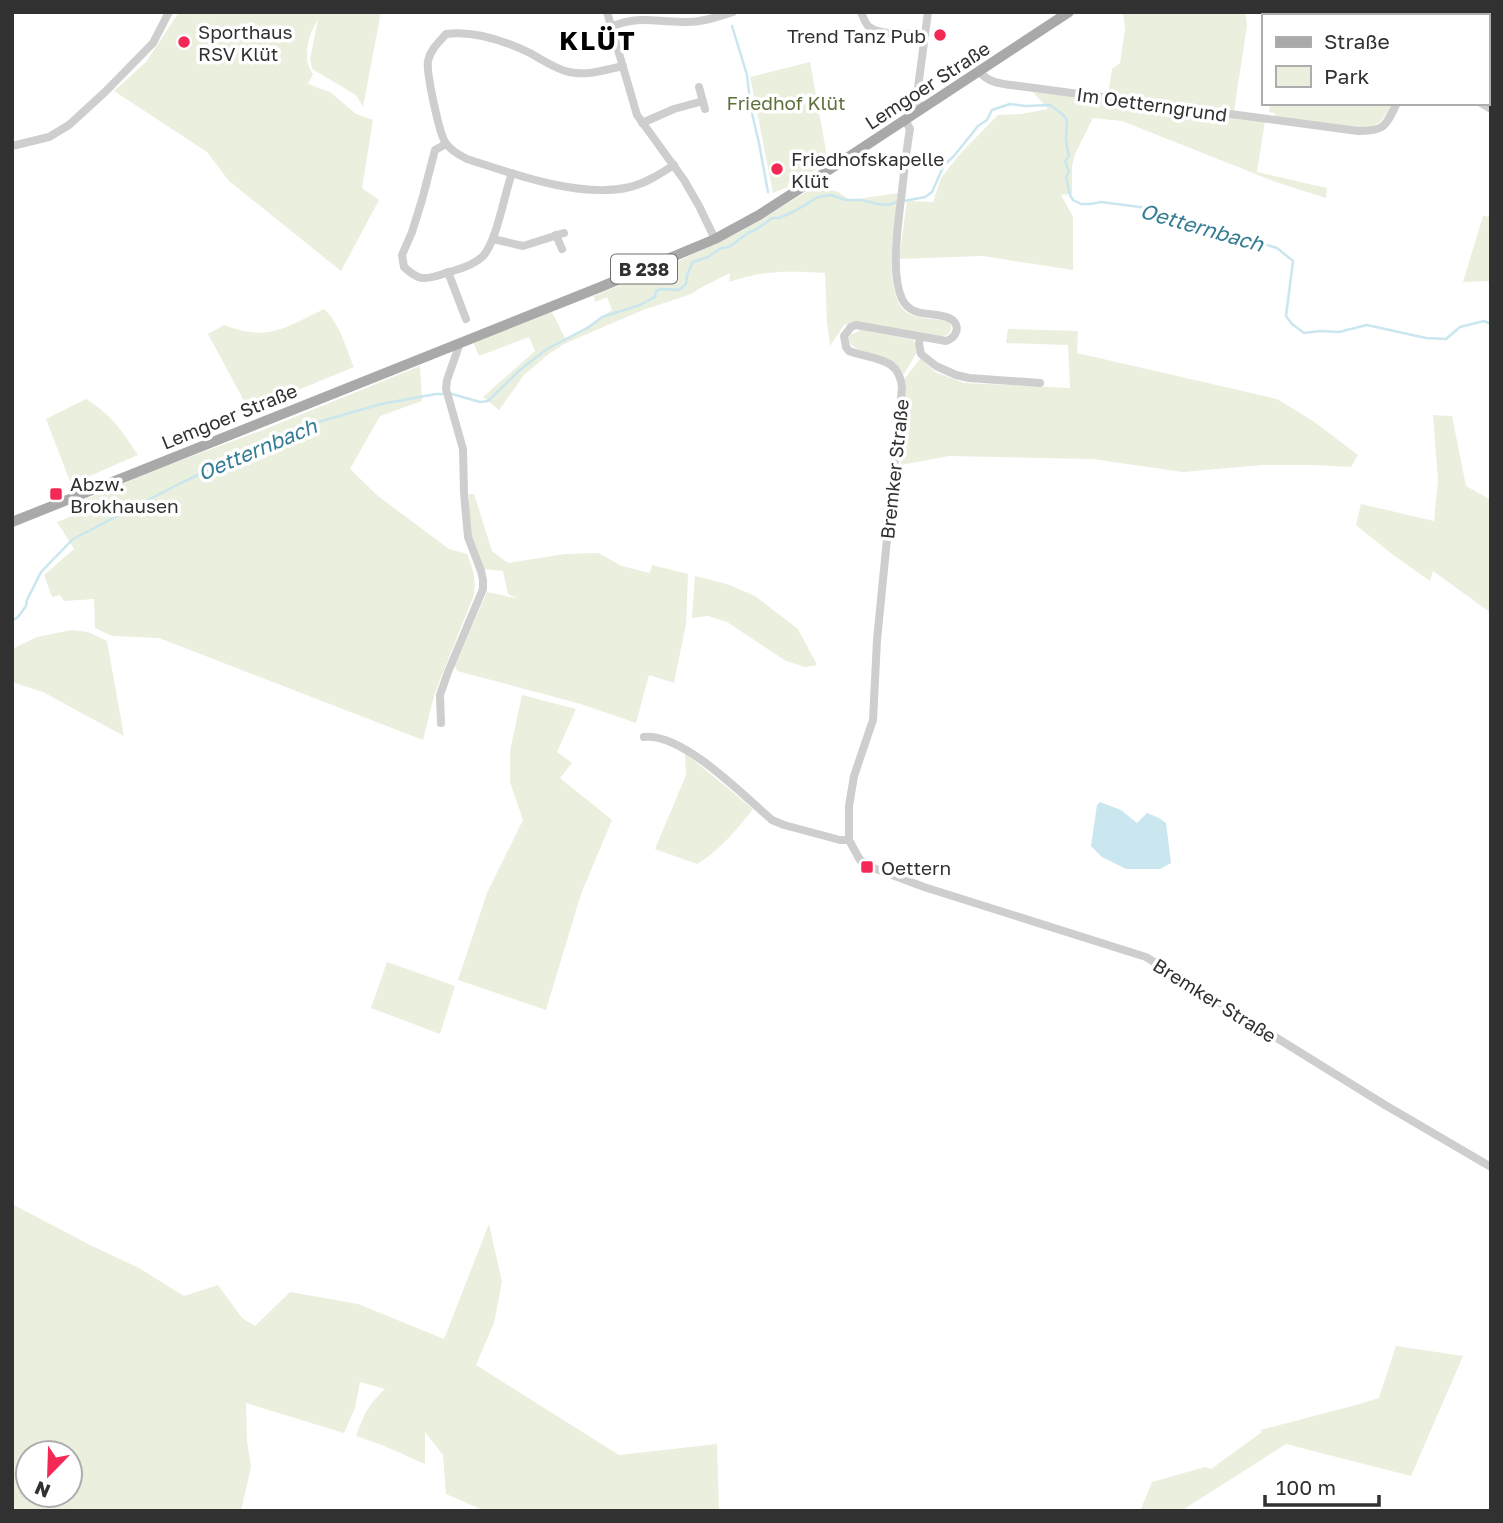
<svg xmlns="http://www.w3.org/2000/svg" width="1503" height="1523" viewBox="0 0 1503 1523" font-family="'Golos Text',sans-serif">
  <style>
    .green { fill: #eaefde; fill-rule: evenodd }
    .water { fill: #cae6ef }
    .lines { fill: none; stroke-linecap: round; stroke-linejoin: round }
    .stream { stroke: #cae6ef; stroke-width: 2.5 }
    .minor { stroke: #cecece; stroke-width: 8 }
    .major { stroke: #a9a9a9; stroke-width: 10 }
    .poi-dot { fill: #f32855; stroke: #fff; stroke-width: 2.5 }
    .labels { text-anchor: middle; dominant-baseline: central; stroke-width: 7; stroke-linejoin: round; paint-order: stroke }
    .shield { fill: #fff; stroke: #6f6f6f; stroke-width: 2 }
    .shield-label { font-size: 18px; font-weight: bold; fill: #313131 }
    .poi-label { font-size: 19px; fill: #313131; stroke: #fff; text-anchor: start }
    .street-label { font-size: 19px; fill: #313131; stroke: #fff }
    .park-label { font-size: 19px; fill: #5c713a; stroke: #fff }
    .water-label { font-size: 21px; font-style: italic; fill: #357d94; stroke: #fff }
    .district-label { font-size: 26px; font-weight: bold; letter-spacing: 2px; fill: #000; stroke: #fff }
  </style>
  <rect width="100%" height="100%" fill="#fff"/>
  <g class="green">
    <path d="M179,12h202l-18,95 -7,-12 -44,-26 -2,-10 8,-40c-9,15 -17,39 -5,55l-5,10 22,8 26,22 17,6 -11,68 17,12 -38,71 -112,-90 -22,-29 -93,-61 32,-29z"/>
    <polygon points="1123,12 1245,12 1247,25 1234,111 1108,95 1112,69 1120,63 1125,30"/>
    <polygon points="810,62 828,162 792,185 791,182 788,183 788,187 773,193 750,77"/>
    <polygon points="1033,92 1265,121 1257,172 1327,188 1326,198 1276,182 1122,121 1093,118 1075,154 1072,166 1072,194 1061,195 1073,217 1073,270 983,256 899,259 907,201 933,202 941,178 959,155 998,115 1021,114 1048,109"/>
    <polygon points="1270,103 1394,103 1380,122 1370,128 1356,128 1275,117 1275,113 1269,112"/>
    <path d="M816,186l22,6 12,8 49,-7c-4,25 -19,108 11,121 10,5 26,5 38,7 4,5 4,8 1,13l-7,3 -82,-15 -16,3 -14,21 -3,-24 -2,-49c-35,-2 -62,-3 -96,9l1,-9 -28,14 -11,7 -48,16 -77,33 -16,10 -26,22 -25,35 -16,-13 52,-46 -6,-14 -50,19 -6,-14 79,-30 14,28 46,-30 -5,-13 -12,5 -1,-6 78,-32 68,-32z"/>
    <polygon points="1483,216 1491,217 1491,281 1463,282"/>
    <path d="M324,309c17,17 21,37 30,58l-105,43 -41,-76 16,-9c45,17 60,3 100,-16z"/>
    <polygon points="1008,329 1078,331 1077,353 1277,399 1313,421 1358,455 1351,467 1313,465 1263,465 1183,472 1093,459 949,456 901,465 905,378 921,358 935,372 964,383 1070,388 1068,345 1006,343"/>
    <path d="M861,330l53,10 3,12 -13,22c-14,-25 -47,-16 -56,-34l2,-5z"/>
    <path d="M420,366l2,35 -42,15 -30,53 28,27 71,53 18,5c6,14 9,25 7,41l-33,82 -7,19 -11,44 -264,-102 -47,-2 -17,-8 -1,-29 -30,2 -4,-6 -8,2 -8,-22 30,-26 -17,-27 25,-10 2,-12 68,-29 111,-41z"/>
    <path d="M86,399c27,17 35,31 52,56l-67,29 -25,-65z"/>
    <polygon points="1433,415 1452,416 1466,486 1491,500 1491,613 1433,571 1430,581 1392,554 1356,525 1361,504 1434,521 1438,480"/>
    <polygon points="469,494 474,494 492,551 508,563 565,554 598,553 622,566 650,573 652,565 688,574 686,624 674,683 649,675 636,723 581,704 457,671 455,665 487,592 519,599 508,594 503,571 484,569 470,542"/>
    <polygon points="695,576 727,584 755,596 798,629 817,665 805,667 786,661 727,622 708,616 692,618"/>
    <polygon points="71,630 88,632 107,641 124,736 43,692 12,682 12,649 37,637"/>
    <polygon points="522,695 576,709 557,752 572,763 560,778 612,820 581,894 546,1010 458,980 487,893 523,820 510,782 510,751"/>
    <path d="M685,753l68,56c-14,18 -36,44 -56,55l-42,-15 31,-74z"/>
    <polygon points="387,962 455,986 440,1034 371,1008"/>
    <path d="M12,1204l78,41 49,23 45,28 34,-11 24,33 13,8 35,-34 68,12 86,35 45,-115 13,58 -8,41 -18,42 143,90 98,-11 2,67h-234l-39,-17 -3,-39 -18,-23v32l-43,-19 -26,-9c9,-23 11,-30 29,-47l-25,-7 -5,26 -11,25 -98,-30 1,38 4,26 -10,44h-229zM70,1453v42h-42v-42z"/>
    <polygon points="1396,1346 1463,1356 1411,1476 1286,1444 1181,1511 1140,1511 1152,1482 1205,1467 1211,1469 1262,1432 1260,1430 1356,1405 1379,1398"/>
  </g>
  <polygon class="water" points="1100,802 1121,810 1137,823 1147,813 1159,818 1166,823 1171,863 1160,869 1126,869 1102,857 1091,846 1097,805"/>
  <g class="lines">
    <g class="stream">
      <polyline points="732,26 747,75 751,109 759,143 768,192"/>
      <path d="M904,201l21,-4 7,-5 12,-27 10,-9 24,-30 9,-6 5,-10 18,-6 15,2 25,-1c19,14 18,11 16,33 0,6 2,12 3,18l-4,5 4,11 -3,5 4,18 3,5 8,4h10l10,-2 47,6 129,40 16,13 -7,55 6,8 12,9 16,-2 19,1 28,-7 59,13 20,1 14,-12 24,-6 7,3"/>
      <polyline points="12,621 18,617 26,606 27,600 41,572 73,539 179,484 294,429 381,404 436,394 452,394 480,402 488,401 521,369 547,349 589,327 602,317 640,305 655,297 656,291 661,289 679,290 686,284 687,275 693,262 708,257 721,248 729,247 748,233 757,229 772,218 779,218 795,211 818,197 831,195 846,200 861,200 878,204 888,205 897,202"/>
    </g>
    <g class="minor">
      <polyline points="607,12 637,115 684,180 699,206 715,239"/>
      <path d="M861,12c2,5 4,11 8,15 12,9 41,6 56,7"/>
      <polyline points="1301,12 1301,16"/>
      <polyline points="1376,16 1377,12"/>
      <polyline points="1458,16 1461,12"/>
      <path d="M610,27c30,-12 43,-5 73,-5 17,1 34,-5 50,-10"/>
      <path d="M623,66c-18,4 -35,10 -54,6 -14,-3 -26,-12 -39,-19 -25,-12 -57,-23 -84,-19 -7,8 -16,16 -18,27 -2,11 11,71 17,81 5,8 14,13 22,17 47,15 114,40 163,28 16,-4 30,-13 44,-22"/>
      <path d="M980,72c9,12 25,12 39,14l339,45c27,0 27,-4 39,-28"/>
      <polyline points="699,87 705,109"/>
      <polyline points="1481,103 1491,109"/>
      <polyline points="922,109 919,105 917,95 928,12"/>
      <path d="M905,120l5,9c-3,17 -5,35 -7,53 -3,30 -14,89 -1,117 10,20 31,12 47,19 13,6 8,20 -3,23l-90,-16 -5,2 -7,9 2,11 3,4c23,9 51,5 53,37l-25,252 -4,80 -19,56 -5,30v34l11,20 11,7 53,20 222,70 239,148 106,62"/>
      <polyline points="642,123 674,109 703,101"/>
      <path d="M446,144l-11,6 -13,50 -10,32 -10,23 2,12c15,14 20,13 39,7 13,-4 30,-8 40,-18 14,-15 21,-61 29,-83"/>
      <polyline points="12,146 49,137 69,125 105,92 153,43 169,12"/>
      <polyline points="556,235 562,249"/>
      <polyline points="493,239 523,246 564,233"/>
      <polyline points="448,272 466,319"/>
      <polyline points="920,337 919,344 921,354 936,366 956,375 969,378 1040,383"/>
      <polyline points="441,723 440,695 448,672 483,589 483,580 481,571 468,537 464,493 463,449 446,389 447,380 460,343"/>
      <path d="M644,737c39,-4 99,58 128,83l12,5 56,15h9"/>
    </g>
    <polyline class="major" points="12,522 603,286 715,239 759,215 818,177 1069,12"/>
  </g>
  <g class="poi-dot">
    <circle cx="940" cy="35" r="7"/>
    <circle cx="184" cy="42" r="7"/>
    <circle cx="777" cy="169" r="7"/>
    <rect x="49" y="487" width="14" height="14" rx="3.5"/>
    <rect x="860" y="860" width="14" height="14" rx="3.5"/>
  </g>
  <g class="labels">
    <rect class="shield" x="611" y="254.5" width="66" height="29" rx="5"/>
    <g class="shield-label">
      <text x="644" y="269">B 238</text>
    </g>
    <g class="poi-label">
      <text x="198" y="31">Sporthaus<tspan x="198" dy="22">RSV Klüt</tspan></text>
      <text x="926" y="35" text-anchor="end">Trend Tanz Pub</text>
      <text x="791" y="158">Friedhofskapelle<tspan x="791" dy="22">Klüt</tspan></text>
      <text x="70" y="483">Abzw.<tspan x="70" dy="22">Brokhausen</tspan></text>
      <text x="881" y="867">Oettern</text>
    </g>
    <g class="street-label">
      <text transform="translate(927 85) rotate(-33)">Lemgoer Straße</text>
      <text transform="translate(1152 104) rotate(8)">Im Oetterngrund</text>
      <text transform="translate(229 416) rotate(-22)">Lemgoer Straße</text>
      <text transform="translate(894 469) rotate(-84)">Bremker Straße</text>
      <text transform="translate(1215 1000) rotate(32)">Bremker Straße</text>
    </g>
    <g class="park-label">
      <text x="786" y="102">Friedhof Klüt</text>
    </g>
    <g class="water-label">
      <text transform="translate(1202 227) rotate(16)">Oetternbach</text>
      <text transform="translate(257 449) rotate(-23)">Oetternbach</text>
    </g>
    <g class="district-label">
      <text x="598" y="40">KLÜT</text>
    </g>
  </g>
  <rect width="1503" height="1523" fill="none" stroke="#313131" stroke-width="28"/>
  <rect x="1262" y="14" width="228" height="91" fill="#ffffff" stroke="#adadad" stroke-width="2"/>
  <rect x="1276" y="37" width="35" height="10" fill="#a9a9a9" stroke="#adadad" stroke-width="2"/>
  <text x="1324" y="49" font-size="21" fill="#313131">Straße</text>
  <rect x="1276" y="66" width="35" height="21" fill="#eaefde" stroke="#adadad" stroke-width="2"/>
  <text x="1324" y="84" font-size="21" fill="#313131">Park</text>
  <g transform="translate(49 1474) rotate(203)"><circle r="33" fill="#ffffff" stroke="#adadad" stroke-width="2"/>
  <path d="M0-5L12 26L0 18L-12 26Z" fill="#f32855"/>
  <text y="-10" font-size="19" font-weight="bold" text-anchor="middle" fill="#313131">N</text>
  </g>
  <path d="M1265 1495v10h114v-10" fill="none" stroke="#313131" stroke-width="3.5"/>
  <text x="1276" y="1495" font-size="21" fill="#313131" stroke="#ffffff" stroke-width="5" paint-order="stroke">100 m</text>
</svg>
